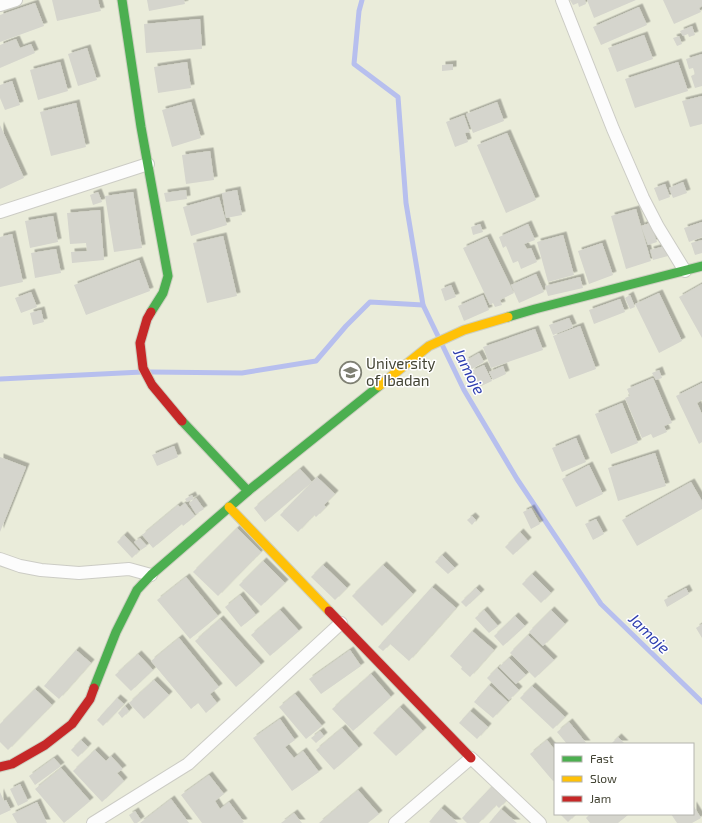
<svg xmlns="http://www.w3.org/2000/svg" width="702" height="823" viewBox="0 0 702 823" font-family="'Exo 2',sans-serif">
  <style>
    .education { fill: #eaecda; fill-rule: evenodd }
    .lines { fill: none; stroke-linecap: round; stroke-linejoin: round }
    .stream { stroke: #b7bfee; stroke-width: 5 }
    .building { fill: #d5d5cd; filter: url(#shadow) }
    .street-casing { stroke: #ccccc5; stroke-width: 14 }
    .fast-casing { stroke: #cdcfc1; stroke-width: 11 }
    .slow-casing { stroke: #cdcfc1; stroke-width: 11 }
    .jam-casing { stroke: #cdcfc1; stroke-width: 11 }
    .street { stroke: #fcfcfc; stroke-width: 12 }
    .fast { stroke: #4caf50; stroke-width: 9 }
    .slow { stroke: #ffc107; stroke-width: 9 }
    .jam { stroke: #c62828; stroke-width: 9 }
    .labels { text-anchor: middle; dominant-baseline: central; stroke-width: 3; stroke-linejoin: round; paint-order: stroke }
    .poi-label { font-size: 15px; fill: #434434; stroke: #fff; text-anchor: start }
    .water-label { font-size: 16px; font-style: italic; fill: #2e3eaf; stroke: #fff }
  </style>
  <defs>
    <filter id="shadow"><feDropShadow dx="3.5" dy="-3.5" stdDeviation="0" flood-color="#0004"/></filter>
  </defs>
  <rect width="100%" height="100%" fill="#eeeee8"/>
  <path class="education" d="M0,0h702v823h-702zM555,744h138v70h-138z"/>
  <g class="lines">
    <g class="stream">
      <polyline points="362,0 359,11 354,64 398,97 406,203 423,305 464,390 517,479 601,604 702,702"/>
      <polyline points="150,372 242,373 316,361 346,326 370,302 423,305"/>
      <polyline points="0,379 142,372"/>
    </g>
  </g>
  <g class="building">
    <polygon points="52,0 98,0 101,11 57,21"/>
    <polygon points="147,0 184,0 185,4 149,11"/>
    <polygon points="570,0 585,0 586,4 579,7 578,3 573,5"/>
    <polygon points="587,0 636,0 594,18"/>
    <polygon points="663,0 702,0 702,6 699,8 701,12 674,24"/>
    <polygon points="35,3 44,26 0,42 0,15"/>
    <polygon points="639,7 647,25 601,45 593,27"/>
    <polygon points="200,19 202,49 146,53 144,24"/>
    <polygon points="692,26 695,35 689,37 688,34 683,36 680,31"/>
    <polygon points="644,35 653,59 617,72 608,48"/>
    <polygon points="679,36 682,44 677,46 673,38"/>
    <polygon points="16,39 20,48 31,44 35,53 0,68 0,45"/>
    <polygon points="87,48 97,80 78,86 68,54"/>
    <polygon points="702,54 702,86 695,88 691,76 695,74 693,68 689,69 686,59"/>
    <polygon points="60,62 68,91 38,100 30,70"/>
    <polygon points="187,62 191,88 158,93 154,67"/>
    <polygon points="678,62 688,91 635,108 625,79"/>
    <polygon points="453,64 453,70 442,71 442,65"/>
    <polygon points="12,81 20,105 5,110 0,98 0,85"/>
    <polygon points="702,96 702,124 690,127 682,101"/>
    <polygon points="191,102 201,138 172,147 162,110"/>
    <polygon points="497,102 504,121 473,133 466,114"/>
    <polygon points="76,103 86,147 51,156 40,112"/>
    <polygon points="464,115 470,132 465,133 468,142 455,147 446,122"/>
    <polygon points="0,125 24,178 0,189"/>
    <polygon points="507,133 536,200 506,213 477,145"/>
    <polygon points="210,151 214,180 186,184 182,155"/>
    <polygon points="683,182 687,193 673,198 669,188"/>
    <polygon points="665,184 670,197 659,201 654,188"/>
    <polygon points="186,190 187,199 166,202 164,193"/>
    <polygon points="237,190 242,215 226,218 222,193"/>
    <polygon points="98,192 102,202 93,205 90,195"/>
    <polygon points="133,192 142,248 114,252 105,196"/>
    <polygon points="219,197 227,225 191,236 183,207"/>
    <polygon points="636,209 651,261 626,269 611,216"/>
    <polygon points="100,210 104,260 72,263 71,252 87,251 86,243 70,244 67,213"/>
    <polygon points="53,216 58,242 30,248 25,221"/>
    <polygon points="702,222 702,237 689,242 684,228"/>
    <polygon points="650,223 657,242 648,245 641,226"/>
    <polygon points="480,224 483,232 473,235 471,227"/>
    <polygon points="528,224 535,240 524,244 527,249 531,248 537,262 521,269 518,261 513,263 506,246 503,248 499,237"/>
    <polygon points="12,234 23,282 0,287 0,237"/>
    <polygon points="563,235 574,275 548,282 537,242"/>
    <polygon points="223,236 237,296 207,303 193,243"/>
    <polygon points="487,237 514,293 500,300 502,305 495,307 493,303 490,305 463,248"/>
    <polygon points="702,240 702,253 695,255 691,243"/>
    <polygon points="602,243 613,275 589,284 578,251"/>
    <polygon points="665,246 668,256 653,260 650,250"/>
    <polygon points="56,249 61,273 35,278 31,253"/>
    <polygon points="139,260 150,291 86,315 74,285"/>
    <polygon points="536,274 544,292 519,303 511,285"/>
    <polygon points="580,277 583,288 548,296 545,286"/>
    <polygon points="702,284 702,338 679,297"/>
    <polygon points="451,285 456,297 445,301 441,289"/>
    <polygon points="31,292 37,307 21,313 15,298"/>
    <polygon points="659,293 682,341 659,353 635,304"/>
    <polygon points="483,295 489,310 464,321 458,306"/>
    <polygon points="630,295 635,307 630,309 625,298"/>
    <polygon points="620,299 625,312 594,324 589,310"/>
    <polygon points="41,310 44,322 33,325 30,313"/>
    <polygon points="569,318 573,327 553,335 549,325"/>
    <polygon points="580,326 596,369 569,379 553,336"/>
    <polygon points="535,329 543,350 491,368 483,347"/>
    <polygon points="479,353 484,362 470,370 465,361"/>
    <polygon points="484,365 492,381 479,387 471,371"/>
    <polygon points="503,366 506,374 493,380 489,372"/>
    <polygon points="659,370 662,378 656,380 652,373"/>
    <polygon points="653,378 672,423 664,426 667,432 653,438 651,434 642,438 625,398 630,396 627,389"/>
    <polygon points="702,383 702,400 697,403 702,414 702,442 699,444 676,396"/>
    <polygon points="622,403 638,443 611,454 595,414"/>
    <polygon points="576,438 586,462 562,472 552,448"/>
    <polygon points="174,446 178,457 157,466 152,455"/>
    <polygon points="655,453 666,486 618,501 608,468"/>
    <polygon points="0,457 26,467 0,532"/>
    <polygon points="589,465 603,494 576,507 562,479"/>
    <polygon points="300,469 312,482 265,522 254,508"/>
    <polygon points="317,477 335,494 324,505 326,507 316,517 314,515 298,532 280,515"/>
    <polygon points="691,482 702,501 702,509 637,546 622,520"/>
    <polygon points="192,495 194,499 187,502 185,499"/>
    <polygon points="196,498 204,509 196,514 189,503"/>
    <polygon points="185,503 195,516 183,526 182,524 153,548 142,535 178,505 180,507"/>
    <polygon points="531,508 540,524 531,529 523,512"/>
    <polygon points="472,516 476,520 472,525 467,520"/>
    <polygon points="596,519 604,534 593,540 585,524"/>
    <polygon points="237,528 261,552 218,596 193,572"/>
    <polygon points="520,532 528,541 513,555 505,547"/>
    <polygon points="124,535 139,551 132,558 117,542"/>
    <polygon points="140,538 147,546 141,550 134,542"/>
    <polygon points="442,555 455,568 448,574 435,562"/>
    <polygon points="263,561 285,583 261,606 239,585"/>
    <polygon points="323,565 347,588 335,600 311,577"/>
    <polygon points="383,565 413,594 382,626 352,596"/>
    <polygon points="532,574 551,593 541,603 522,584"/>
    <polygon points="186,577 218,616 190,639 157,600"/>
    <polygon points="432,587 456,608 409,661 390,644 383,651 378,647"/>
    <polygon points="476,588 481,593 466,607 461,602"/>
    <polygon points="686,588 689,594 667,607 664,600"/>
    <polygon points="240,595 256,615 241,627 225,607"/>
    <polygon points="280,610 299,631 270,656 251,635"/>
    <polygon points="484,610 498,626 489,633 475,618"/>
    <polygon points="551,610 565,624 543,646 529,632"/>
    <polygon points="515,616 525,626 503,646 494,636"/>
    <polygon points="220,619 261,665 236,687 195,641"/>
    <polygon points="702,624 702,638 696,628"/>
    <polygon points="472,631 494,650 470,677 461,669 462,667 450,656"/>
    <polygon points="528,635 554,660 535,678 510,653"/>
    <polygon points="179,638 219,687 210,694 217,703 206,713 198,703 191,709 151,661"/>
    <polygon points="76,650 91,663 59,699 44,686"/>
    <polygon points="350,650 361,666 321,694 309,679"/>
    <polygon points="138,654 153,670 131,691 115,675"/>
    <polygon points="509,658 526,675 516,684 499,667"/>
    <polygon points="497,668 519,690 509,700 487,678"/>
    <polygon points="371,674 391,697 353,731 332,709"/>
    <polygon points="154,680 169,695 144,719 129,703"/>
    <polygon points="489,685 508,702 493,718 474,702"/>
    <polygon points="532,686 565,717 553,729 520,698"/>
    <polygon points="35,689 52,705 8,750 0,742 0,724"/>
    <polygon points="295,694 322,726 306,739 279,707"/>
    <polygon points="117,698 124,704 103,726 97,720"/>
    <polygon points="125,706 129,711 122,718 118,713"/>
    <polygon points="400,707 423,731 396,756 373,733"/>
    <polygon points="470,711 488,727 477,739 459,723"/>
    <polygon points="280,719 295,740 285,747 294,758 303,751 319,772 292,791 253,738"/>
    <polygon points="569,722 587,744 567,744 557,732"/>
    <polygon points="342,728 359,748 334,770 316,750"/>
    <polygon points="320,731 324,736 316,743 311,738"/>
    <polygon points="618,737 625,744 611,744"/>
    <polygon points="81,740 88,747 78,757 71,750"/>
    <polygon points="547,740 555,750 555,780 553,781 530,754"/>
    <polygon points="95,750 106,761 111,756 123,769 117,773 124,781 102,802 73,771"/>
    <polygon points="54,758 61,766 35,785 29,776"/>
    <polygon points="61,768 90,801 64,823 35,789"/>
    <polygon points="209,775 224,794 215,801 220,809 229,802 244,822 242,823 202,823 181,795"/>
    <polygon points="20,784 28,801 18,806 10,789"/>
    <polygon points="494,784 509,798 499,808 496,805 479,823 467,823 462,818"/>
    <polygon points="358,790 379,814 368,823 319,823"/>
    <polygon points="0,792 4,801 6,800 11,810 0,815"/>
    <polygon points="171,799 189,823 140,823"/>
    <polygon points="37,802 47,823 17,823 12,814"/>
    <polygon points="693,805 701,818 692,823 677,823 671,814 693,814"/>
    <polygon points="441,808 458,823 431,823 429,822"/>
    <polygon points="501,809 517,823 489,823"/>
    <polygon points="135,811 141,820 137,823 134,823 129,815"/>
    <polygon points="294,813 302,823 281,823"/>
    <polygon points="560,814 576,814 568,822"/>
    <polygon points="590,814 629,814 618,823 590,823 586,818"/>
  </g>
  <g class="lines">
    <defs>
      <g id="street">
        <polyline points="562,0 613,129 643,198 658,227 685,271"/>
        <polyline points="0,5 16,0"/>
        <polyline points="0,212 148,164"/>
        <polyline points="0,559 20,566 41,570 79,573 129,569 151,575"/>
        <polyline points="93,823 188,764 341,623"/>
        <polyline points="395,823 471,758 540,823"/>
      </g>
      <g id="fast">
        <polyline points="122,0 141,127 168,276 163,293 151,312"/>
        <polyline points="508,317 535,309 702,266"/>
        <polyline points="182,421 248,491"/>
        <polyline points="94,688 116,632 137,590 151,575 248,491 379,386"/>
      </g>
      <g id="slow">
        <polyline points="379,386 429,346 464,330 508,317"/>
        <polyline points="229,507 329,611"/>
      </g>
      <g id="jam">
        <polyline points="151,312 147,319 140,343 143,368 152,385 182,421"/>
        <polyline points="329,611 471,758"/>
        <polyline points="0,767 12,764 45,745 72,724 90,699 94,688"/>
      </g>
    </defs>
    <use href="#street" class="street-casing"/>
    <use href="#fast" class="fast-casing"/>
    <use href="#slow" class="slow-casing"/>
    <use href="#jam" class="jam-casing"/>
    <use href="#street" class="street"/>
    <use href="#fast" class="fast"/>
    <use href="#slow" class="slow"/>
    <use href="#jam" class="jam"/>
  </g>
  <defs>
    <symbol id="university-ring" viewBox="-11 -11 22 22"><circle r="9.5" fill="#fff" stroke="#7f8073" stroke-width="1.5"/><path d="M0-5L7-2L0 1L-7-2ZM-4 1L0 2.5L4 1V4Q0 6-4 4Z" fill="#7f8073"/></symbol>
  </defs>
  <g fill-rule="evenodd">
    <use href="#university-ring" x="338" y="360" width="25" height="25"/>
  </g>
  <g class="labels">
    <g class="poi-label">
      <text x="366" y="363">University<tspan x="366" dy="17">of Ibadan</tspan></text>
    </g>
    <g class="water-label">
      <text transform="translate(470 371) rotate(63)">Jamoje</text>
      <text transform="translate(650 633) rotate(44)">Jamoje</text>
    </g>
  </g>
  <rect x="554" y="743" width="140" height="72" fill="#ffffff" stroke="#b4b4ae"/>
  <rect x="562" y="756" width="20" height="6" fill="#4caf50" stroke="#b4b4ae"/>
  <text x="590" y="763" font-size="12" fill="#434434">Fast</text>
  <rect x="562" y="776" width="20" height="6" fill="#ffc107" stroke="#b4b4ae"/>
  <text x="590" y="783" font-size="12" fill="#434434">Slow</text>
  <rect x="562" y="796" width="20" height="6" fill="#c62828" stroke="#b4b4ae"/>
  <text x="590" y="803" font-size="12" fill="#434434">Jam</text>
</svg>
